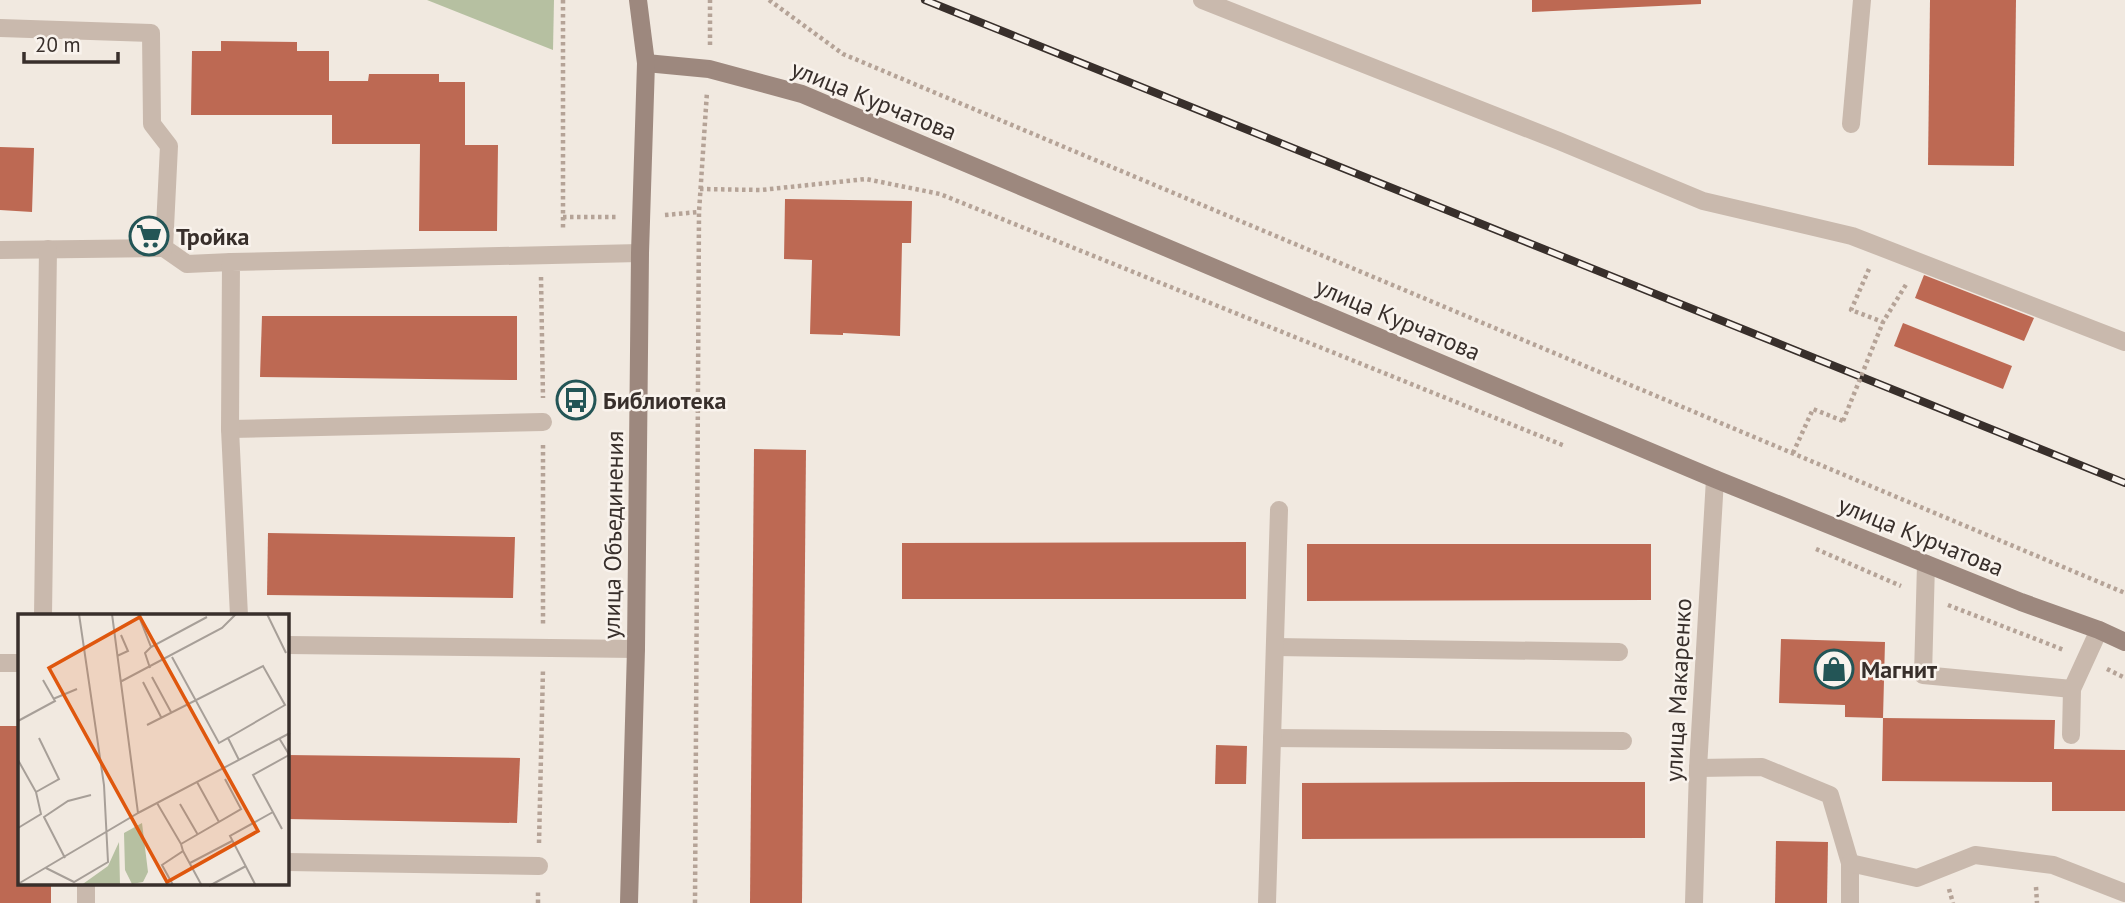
<svg xmlns="http://www.w3.org/2000/svg" width="2125" height="903" viewBox="0 0 2125 903" font-family="'PT Sans',sans-serif">
  <style>
    .green { fill: #b6c0a1 }
    .building { fill: #bd6953 }
    .lines { fill: none; stroke-linecap: round; stroke-linejoin: round }
    .path { stroke: #b5a397; stroke-width: 4.5; stroke-dasharray: 3.5 3.5; stroke-linecap: butt }
    .lane { stroke: #c9b9ad; stroke-width: 18 }
    .street { stroke: #c9b9ad; stroke-width: 18 }
    .secondary { stroke: #9d887e; stroke-width: 18 }
    .rail-casing { stroke: #382f2b; stroke-width: 8 }
    .rail { stroke: #f9f3ed; stroke-width: 5; stroke-dasharray: 16; stroke-linecap: butt }
    .path-bridge { stroke: #b5a397; stroke-width: 4.5; stroke-dasharray: 3.5 3.5; stroke-linecap: butt }
    .labels { text-anchor: middle; dominant-baseline: central; stroke-width: 5; stroke-linejoin: round; paint-order: stroke }
    .street-label { font-size: 24px; fill: #382f2b; stroke: #f9f3ed }
    .poi-label { font-size: 24px; font-weight: bold; fill: #382f2b; stroke: #f9f3ed; text-anchor: start }
    .inset-road { fill: none; stroke: #a79f98; stroke-width: 2 }
    .view { fill: #df570e; fill-opacity: 0.15; stroke: #df570e; stroke-width: 3.5 }
    .inset-edge { fill: none; stroke: #382f2b; stroke-width: 3.5 }
  </style>
  <rect width="100%" height="100%" fill="#f1e9e0"/>
  <polygon class="green" points="427,0 554,0 553,50"/>
  <g class="building">
    <polygon points="1532,0 1701,0 1701,4 1532,12"/>
    <polygon points="1930,0 2016,0 2014,166 1928,165"/>
    <polygon points="221,41 297,42 297,51 329,51 329,81 368,81 369,74 439,74 439,82 465,82 465,145 498,145 497,231 419,231 420,144 332,144 332,115 191,115 192,51 221,51"/>
    <polygon points="0,147 34,148 32,212 0,210"/>
    <polygon points="785,199 912,201 911,243 902,243 900,336 843,333 843,335 810,334 812,260 784,259"/>
    <polygon points="1924,275 2034,318 2024,341 1915,298"/>
    <polygon points="262,316 517,316 517,380 260,377"/>
    <polygon points="1903,323 2012,366 2003,389 1894,346"/>
    <polygon points="754,449 806,450 802,903 750,903"/>
    <polygon points="268,533 515,537 513,598 267,595"/>
    <polygon points="1246,542 1246,599 902,599 902,543"/>
    <polygon points="1307,544 1651,544 1651,600 1307,601"/>
    <polygon points="1781,639 1885,642 1883,718 1845,717 1845,705 1779,703"/>
    <polygon points="1883,718 2055,720 2054,749 2125,750 2125,811 2052,811 2052,782 1882,781"/>
    <polygon points="0,726 19,726 19,884 51,884 51,903 0,903"/>
    <polygon points="1216,745 1247,746 1246,784 1215,784"/>
    <polygon points="287,755 520,758 517,823 287,819"/>
    <polygon points="1519,782 1645,782 1645,838 1302,839 1302,783"/>
    <polygon points="1776,841 1828,842 1827,903 1775,903"/>
  </g>
  <g class="lines">
    <g class="path">
      <polyline points="563,0 563,230"/>
      <polyline points="769,0 843,54 2125,593"/>
      <polyline points="710,45 710,0"/>
      <polyline points="700,189 761,190 866,179 940,194 1565,446"/>
      <polyline points="665,215 699,212"/>
      <polyline points="563,217 618,217"/>
      <polyline points="1869,269 1851,310 1883,322 1907,283"/>
      <polyline points="541,277 543,398"/>
      <polyline points="543,445 543,626"/>
      <polyline points="1793,453 1813,409 1843,421"/>
      <polyline points="1816,549 1901,586"/>
      <polyline points="1948,605 2064,650"/>
      <polyline points="2107,669 2125,678"/>
      <polyline points="539,843 543,669"/>
      <polyline points="2036,887 2037,903"/>
      <polyline points="1949,889 1953,903"/>
      <polyline points="538,903 538,890"/>
      <polyline points="695,903 699,212 707,92"/>
    </g>
    <g class="lane">
      <polyline points="1202,0 1559,141 1703,201 1852,236 2125,342"/>
      <polyline points="0,28 151,33 152,124 169,146 164,248 187,264 231,262"/>
      <polyline points="1851,124 1862,0"/>
      <polyline points="0,250 164,248"/>
      <polyline points="230,429 543,422"/>
      <polyline points="1926,564 1923,675 2072,689"/>
      <polyline points="43,616 48,249"/>
      <polyline points="239,616 230,429 231,262 640,253"/>
      <polyline points="287,645 636,649"/>
      <polyline points="1275,647 1619,652"/>
      <polyline points="0,663 19,663"/>
      <polyline points="2071,735 2072,689 2099,630"/>
      <polyline points="1272,738 1623,741"/>
      <polyline points="1698,768 1762,767 1830,795 1850,863 1850,903"/>
      <polyline points="287,862 539,866"/>
      <polyline points="1850,863 1917,878 1975,855 2053,865 2125,893"/>
      <polyline points="86,903 86,884"/>
      <polyline points="1267,903 1279,510"/>
    </g>
    <polyline class="street" points="1694,903 1698,768 1715,479"/>
    <g class="secondary">
      <polyline points="646,63 709,69 802,94 1715,479 2021,602 2099,630 2125,642"/>
      <polyline points="629,903 636,649 640,253 646,63 638,0"/>
    </g>
    <defs>
      <polyline id="rail" points="925,0 2125,483"/>
    </defs>
    <use href="#rail" class="rail-casing"/>
    <use href="#rail" class="rail"/>
    <polyline class="path-bridge" points="1843,421 1883,322"/>
  </g>
  <defs>
    <symbol id="supermarket-ring" viewBox="-11 -11 22 22"><circle r="9.5" fill="#f9f3ed" stroke="#235556" stroke-width="1.5"/><path d="M-6-5.5h2.5l.6 2H6L4.5 2H-2.5L-4.4-4H-6ZM-1.5 3.2a1.3 1.3 0 1 0 .1 0ZM3 3.2a1.3 1.3 0 1 0 .1 0Z" fill="#235556"/></symbol>
    <symbol id="bus-ring" viewBox="-11 -11 22 22"><circle r="9.5" fill="#f9f3ed" stroke="#235556" stroke-width="1.5"/><path d="M-5-6H5V4H4V6H2V4H-2V6H-4V4H-5ZM-3.5-4V0h7V-4ZM-3.5 1.2v1.5H-2V1.2ZM2 1.2v1.5H3.5V1.2Z" fill="#235556"/></symbol>
    <symbol id="shop-ring" viewBox="-11 -11 22 22"><circle r="9.5" fill="#f9f3ed" stroke="#235556" stroke-width="1.5"/><path d="M-5-2.5h2.3a2.7 3.5 0 0 1 5.4 0H5L5.5 6h-11ZM-1.5-2.5h3a1.5 2.3 0 0 0-3 0Z" fill="#235556"/></symbol>
  </defs>
  <g fill-rule="evenodd">
    <use href="#supermarket-ring" x="127" y="214" width="44" height="44"/>
    <use href="#bus-ring" x="554" y="378" width="44" height="44"/>
    <use href="#shop-ring" x="1812" y="647" width="44" height="44"/>
  </g>
  <g class="labels">
    <g class="street-label">
      <text transform="translate(874 100) rotate(22)">улица Курчатова</text>
      <text transform="translate(1398 319) rotate(23)">улица Курчатова</text>
      <text transform="translate(613 535) rotate(-89)">улица Объединения</text>
      <text transform="translate(1921 536) rotate(22)">улица Курчатова</text>
      <text transform="translate(1678 690) rotate(-87)">улица Макаренко</text>
    </g>
    <g class="poi-label">
      <text x="176" y="236">Тройка</text>
      <text x="603" y="400">Библиотека</text>
      <text x="1861" y="669">Магнит</text>
    </g>
  </g>
  <g transform="translate(18 614)">
    <rect width="271" height="271" fill="#f1e9e0"/>
    <path d="M124,209l6,49 -5,10 -11,2 -7,-14 -1,-37zM101,228l1,43 -40,1 28,-20z" fill="#b6c0a1"/>
    <path class="inset-road" d="M120,0l13,33M249,0l19,39M99,42l11,-5 -7,-16M154,43l47,86 9,-5 11,22M132,54l-5,-15 6,-6 56,-30M134,63l19,35M102,68l102,-54 14,-14M125,68l18,35M35,85l24,-10M0,107l37,-20 -12,-21M129,111l116,-59 22,39 -57,33M261,124l11,18M0,146l18,32 5,22 -23,14M179,168l22,40M18,178l23,-13 -20,-41M139,189l24,41 60,-35 -16,-30M162,190l18,31M120,199l152,-80M264,215l-29,-54 36,-20M165,237l19,35M47,244l-21,-41 24,-16 23,-6M172,249l42,-22M28,254l28,14 34,-20 -4,-77 -25,-171M0,270l120,-71 -26,-199M155,271l-11,-20 21,-14 -2,-7M191,272l37,-20M238,272l-26,-50 43,-24"/>
    <path class="view" d="M122,3l118,214 -91,51 -118,-214z"/>
    <rect width="271" height="271" class="inset-edge"/>
  </g>
  <path d="M24 52v10h94v-10" fill="none" stroke="#382f2b" stroke-width="3.5"/>
  <text x="35" y="52" font-size="21" fill="#382f2b" stroke="#f9f3ed" stroke-width="5" paint-order="stroke">20 m</text>
</svg>
